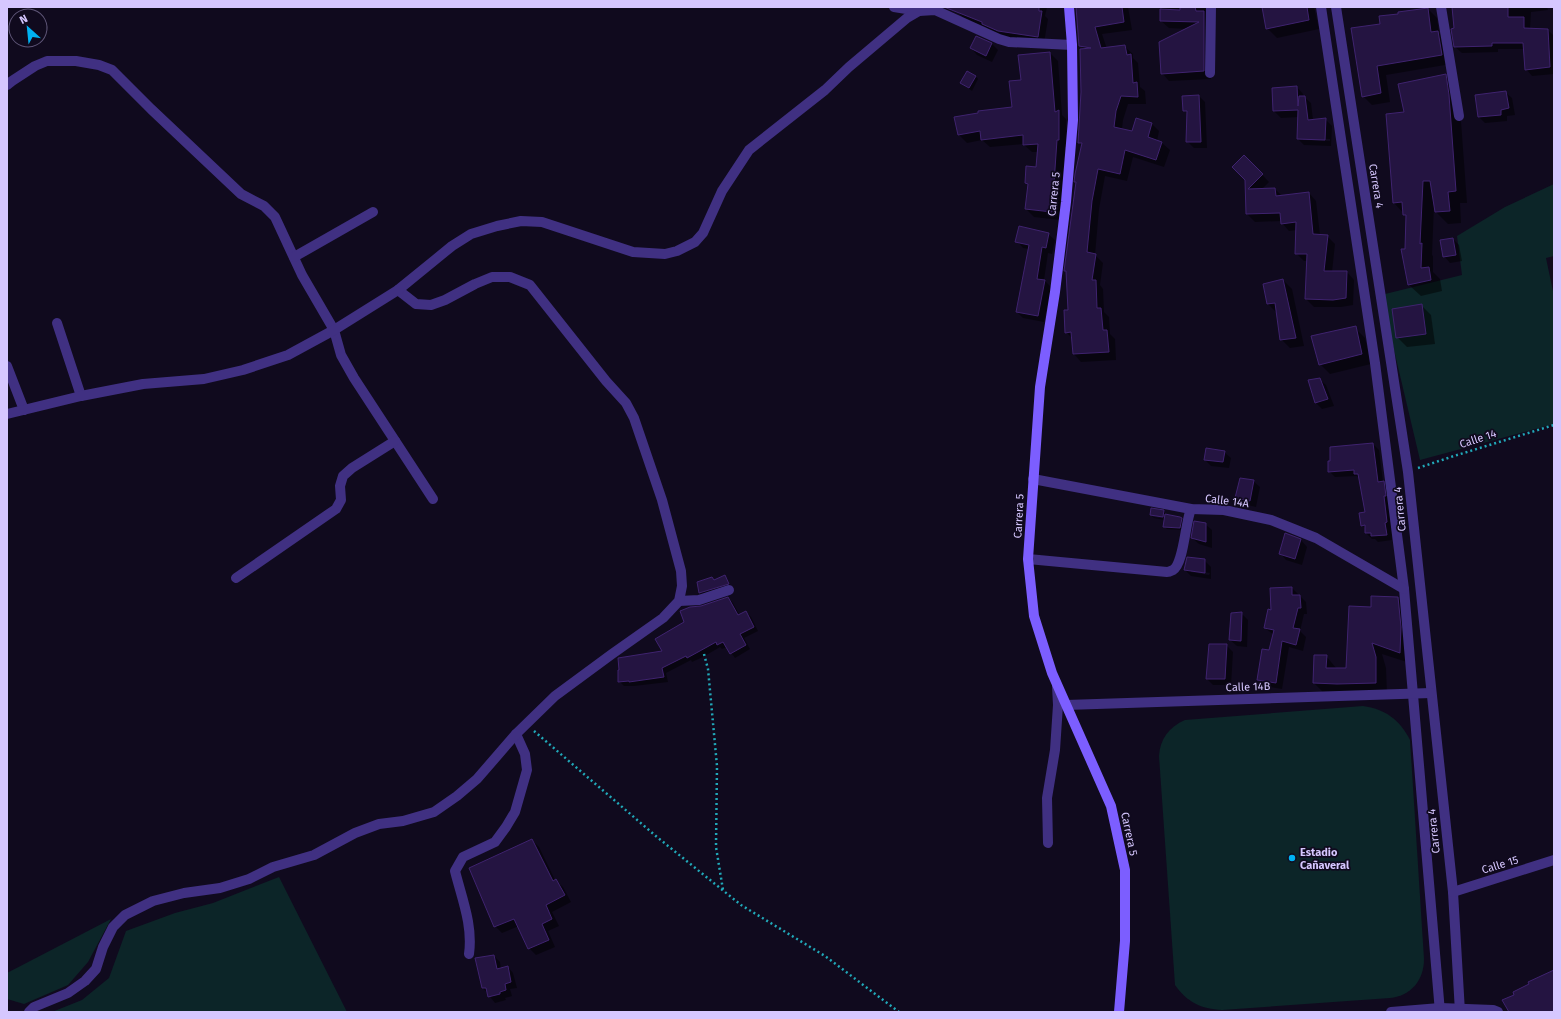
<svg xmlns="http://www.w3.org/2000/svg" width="1561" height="1019" viewBox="0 0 1561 1019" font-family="'Fira Sans',sans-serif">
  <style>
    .green { fill: #0c2528 }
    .shadow { fill: #0007; fill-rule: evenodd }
    .building { fill: #241441; stroke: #3f236f }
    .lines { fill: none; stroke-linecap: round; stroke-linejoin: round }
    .path { stroke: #21a9b9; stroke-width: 2.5; stroke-dasharray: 2 3; stroke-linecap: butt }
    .minor { stroke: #403082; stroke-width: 10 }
    .tertiary { stroke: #403082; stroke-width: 10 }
    .secondary { stroke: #7c5eff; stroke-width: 10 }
    .poi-dot { fill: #00b2f2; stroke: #100a1e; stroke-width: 1.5 }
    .labels { text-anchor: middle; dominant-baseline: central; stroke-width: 3.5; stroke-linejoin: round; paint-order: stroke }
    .street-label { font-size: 11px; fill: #d6c7ff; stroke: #100a1e }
    .poi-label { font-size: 11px; font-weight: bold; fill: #d6c7ff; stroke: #100a1e; text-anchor: start }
  </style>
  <rect width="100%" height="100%" fill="#100a1e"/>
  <g class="green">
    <polygon points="1554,184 1554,256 1546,258 1554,296 1554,424 1420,460 1381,295 1462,275 1457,236 1505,207"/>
    <path d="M1363,706c22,3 37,14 47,34l14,219c0,21 -13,37 -34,39l-168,12c-21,-1 -35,-8 -47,-25l-16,-229c1,-17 10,-29 26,-36z"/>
    <polygon points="279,877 347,1012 52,1012 82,1000 109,978 126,931 175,913 213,903"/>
    <polygon points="111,919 88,962 68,985 24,1004 7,999 7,973"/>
  </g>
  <g class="shadow">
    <polygon points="961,7 1047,7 1045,16 1048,19 1044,43 1005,38 989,30 986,27 965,20 959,13"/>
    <polygon points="1077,7 1128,7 1132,30 1102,34 1107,49 1125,47 1133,54 1133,58 1138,63 1140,87 1145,91 1146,104 1128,104 1123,120 1122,129 1133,132 1152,124 1159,131 1157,141 1162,143 1170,150 1164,167 1133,157 1127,181 1105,176 1099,209 1095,255 1103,263 1100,285 1103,289 1104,312 1109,317 1110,334 1115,339 1116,360 1081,362 1074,354 1073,339 1066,332 1069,311 1067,272 1077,184 1075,182 1082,146 1079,142 1085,50 1080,45"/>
    <polygon points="1162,7 1212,7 1211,79 1169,81 1162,73 1187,29 1169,28 1161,21"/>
    <polygon points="1263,7 1314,7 1319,29 1277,38 1267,28"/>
    <polygon points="1453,7 1547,7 1548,10 1531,12 1530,29 1548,30 1554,36 1554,74 1532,76 1526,69 1525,49 1498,49 1498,52 1462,53 1455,47"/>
    <polygon points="1428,9 1437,18 1439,33 1447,41 1451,64 1386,75 1390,102 1372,105 1363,96 1399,14"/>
    <polygon points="992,44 998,50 992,62 977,55 971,48"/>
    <polygon points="1050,53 1058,61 1062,115 1066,119 1067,147 1065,147 1060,220 1034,217 1026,209 1028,186 1026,183 1037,168 1038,152 1032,152 1023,144 990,147 982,140 967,143 959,135 956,118 1013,108 1022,81"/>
    <polygon points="1445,75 1457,87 1460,108 1467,203 1460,203 1461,223 1448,224 1436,212 1434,205 1432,255 1433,256 1433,272 1440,279 1442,291 1421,296 1409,285 1402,250 1405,250 1407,217 1394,203 1405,113"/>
    <polygon points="976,76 978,79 972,91 961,83"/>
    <path d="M1297,87l6,7 1,3 7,6 2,17 12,-1 7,7 -1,20 -27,-1 -6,-6 1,-22 -18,1 -7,-7 -1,-22zM1303,138l27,1v2l-27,-1z"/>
    <polygon points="1505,92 1512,98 1515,115 1507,116 1507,121 1485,123 1479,117"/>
    <polygon points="1199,96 1205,102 1207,148 1194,148 1187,141 1188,114 1184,110"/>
    <polygon points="1244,156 1269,182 1262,189 1275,189 1282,196 1309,193 1316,201 1320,235 1327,236 1335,244 1332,272 1347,272 1354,280 1353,305 1341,307 1314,307 1306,299 1307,261 1304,261 1296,253 1297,230 1289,231 1282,223 1282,221 1255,222 1247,214 1246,180"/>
    <polygon points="1048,234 1055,240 1052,254 1048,253 1044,280 1051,287 1044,322 1023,318 1017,312 1029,249 1023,248 1017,241"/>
    <polygon points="1453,239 1459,245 1462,261 1450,263 1444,256"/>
    <polygon points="1283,280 1292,289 1304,346 1290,348 1281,339 1277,313 1268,304 1264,285"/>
    <polygon points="1421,305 1431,315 1435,344 1407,347 1397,337"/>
    <polygon points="1355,328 1365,338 1371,364 1330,374 1320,364"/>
    <polygon points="1319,379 1326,385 1334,406 1322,409 1316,403 1309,381"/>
    <polygon points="1373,444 1379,450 1383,482 1389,488 1392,540 1378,542 1375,539 1372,539 1366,533 1366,529 1362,525 1366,513 1359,478 1357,476 1335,477 1329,471"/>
    <polygon points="1224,452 1231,458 1229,468 1211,466 1205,460"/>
    <polygon points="1253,481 1260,487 1256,507 1243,504 1236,498"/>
    <path d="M1163,511l3,3 15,5 3,3 -1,8 -16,-1 -3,-3 1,-6 -11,-2 -3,-3zM1153,514l15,3 -1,2 -14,-2z"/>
    <polygon points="1205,524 1212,530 1212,548 1199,544 1192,538"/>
    <polygon points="1286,534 1301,540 1307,547 1302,565 1286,560 1280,553"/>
    <path d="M1204,560l7,7v12l-20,-3 -6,-6zM1191,570l19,3 -1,2 -18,-3z"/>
    <polygon points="725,576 731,587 703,596 700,593 712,578 715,581"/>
    <polygon points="1292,588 1306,602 1307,614 1304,614 1300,631 1306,637 1303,651 1289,647 1282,689 1265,686 1258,680 1270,651 1274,635 1265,628 1272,611"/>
    <polygon points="728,598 733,603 740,616 746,612 751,617 758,631 744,638 750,649 735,658 727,647 722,649 720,647 703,657 692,662 691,660 666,673 668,682 634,686 624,686 619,681 664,652 685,622 701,607"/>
    <polygon points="1398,598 1409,609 1410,663 1382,654 1386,668 1387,694 1325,694 1314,683 1326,656 1337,669 1347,669 1372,608"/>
    <polygon points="1241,613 1248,620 1247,647 1237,646 1230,640"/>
    <polygon points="1226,645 1233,652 1231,685 1213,685 1207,679"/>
    <polygon points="532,840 539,847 555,880 563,887 571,902 552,912 559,926 548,931 555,947 536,955 529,948 519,926 502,933 495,926"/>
    <polygon points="494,956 500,962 501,969 508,967 513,973 517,988 510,989 512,996 505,998 506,1000 495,1003 483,988"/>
  </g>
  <g class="building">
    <polygon points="944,7 1039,7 1039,11 1042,11 1038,37 998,31 982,24 982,22"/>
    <polygon points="1076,7 1122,7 1124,22 1095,27 1101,48 1125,45 1127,55 1131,54 1133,83 1137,82 1138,97 1121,96 1116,111 1114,127 1132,131 1136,118 1152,123 1148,137 1162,142 1156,160 1125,150 1120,174 1098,169 1092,201 1087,252 1096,254 1092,280 1096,280 1097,308 1101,308 1103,330 1107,330 1109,352 1073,354 1071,332 1065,333 1064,310 1068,310 1066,271 1064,271 1076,182 1074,182 1075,174 1082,143 1078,143 1081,92 1080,49 1091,48 1079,46"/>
    <polygon points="1180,7 1195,7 1196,11 1204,11 1204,71 1161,74 1159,42 1199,22 1160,21 1160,9 1180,10"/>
    <polygon points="1262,7 1307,7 1309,20 1266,29"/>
    <polygon points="1452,7 1508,7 1508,17 1524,17 1524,28 1548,29 1550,67 1525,70 1523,43 1492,43 1492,46 1454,47 1451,29 1454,28"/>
    <polygon points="1428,8 1431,32 1438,31 1442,55 1377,66 1381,93 1362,97 1351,28 1380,24 1379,16 1398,14 1398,12"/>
    <polygon points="976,36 992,43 986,56 970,48"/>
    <polygon points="1050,52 1055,112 1059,110 1059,140 1057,140 1052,212 1025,209 1028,184 1025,183 1026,166 1036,167 1038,144 1023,145 1023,135 981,140 980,131 958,135 954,117 978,113 978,111 1012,107 1009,81 1021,80 1018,55"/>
    <polygon points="967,71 976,76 969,88 960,83"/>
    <polygon points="1446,74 1449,95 1456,191 1448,192 1450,211 1435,212 1430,181 1423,181 1420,244 1422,243 1421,268 1429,267 1431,280 1408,285 1401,249 1405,249 1406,215 1403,215 1402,202 1393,203 1386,114 1404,112 1398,84"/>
    <polygon points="1297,86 1298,106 1299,96 1305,96 1308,120 1326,118 1325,140 1297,139 1298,110 1273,111 1272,88"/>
    <polygon points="1506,91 1509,108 1501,110 1501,115 1478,117 1475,95"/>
    <polygon points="1199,95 1201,142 1186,142 1187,111 1183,111 1182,96"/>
    <polygon points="1244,155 1263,174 1248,189 1275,188 1276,196 1309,192 1313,234 1328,235 1324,271 1347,271 1346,298 1333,300 1305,299 1307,254 1295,254 1296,222 1281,224 1280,213 1246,214 1245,180 1232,167"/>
    <polygon points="1019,226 1049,233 1046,248 1042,247 1037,279 1045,280 1038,316 1016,312 1029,245 1015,242"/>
    <polygon points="1453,238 1456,255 1443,257 1440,240"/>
    <polygon points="1283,279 1296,338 1280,340 1275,303 1267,304 1263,284"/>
    <polygon points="1422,304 1426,334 1396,338 1392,309"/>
    <polygon points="1356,326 1362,354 1319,365 1311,336"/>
    <polygon points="1320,378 1328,399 1315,403 1308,380"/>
    <polygon points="1373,443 1378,482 1384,481 1386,496 1384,496 1387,522 1385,523 1387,535 1371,536 1371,533 1365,533 1365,525 1361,526 1359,513 1365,512 1358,474 1354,474 1354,470 1328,472 1328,461 1330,461 1330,447"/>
    <polygon points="1206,448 1225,451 1223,462 1204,460"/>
    <polygon points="1240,478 1254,480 1250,501 1235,498"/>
    <polygon points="1151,508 1164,510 1163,517 1150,515"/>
    <polygon points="1165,514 1180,517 1182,518 1180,528 1163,527"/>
    <polygon points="1194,521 1206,523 1206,542 1191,538"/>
    <polygon points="1285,533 1301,539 1295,559 1279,554"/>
    <polygon points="1187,557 1205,559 1205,573 1184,570"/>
    <polygon points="725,575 729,584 699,593 697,582 712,577 714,580"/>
    <polygon points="1292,587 1292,595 1300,595 1301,608 1298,608 1293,628 1300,629 1296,645 1282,641 1276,683 1257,680 1262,649 1269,650 1274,630 1264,628 1268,609 1271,610 1270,588"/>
    <polygon points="1371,596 1398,597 1401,627 1400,653 1372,643 1376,657 1376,683 1337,684 1313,683 1314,655 1327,655 1326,668 1346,668 1349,606 1371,607"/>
    <polygon points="728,597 738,615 746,611 754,627 740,634 746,645 730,654 723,642 717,645 716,642 698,652 687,658 686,656 662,668 664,677 629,682 629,681 618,682 618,670 619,670 618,658 662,651 655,639 684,622 680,611 690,607 701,606"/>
    <polygon points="1242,612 1241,641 1229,640 1231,613"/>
    <polygon points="1209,644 1227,644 1225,679 1206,679"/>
    <polygon points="532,839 553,881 556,879 565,895 546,905 552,919 542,924 549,940 528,949 514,919 494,927 469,868"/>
    <polygon points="494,955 497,969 508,966 511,982 505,984 506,990 500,992 500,994 488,997 486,988 482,988 475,958"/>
    <polygon points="1554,970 1554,1012 1509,1012 1502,1000 1514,995 1513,992 1529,984 1528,982"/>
  </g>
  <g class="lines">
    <g class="path">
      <polyline points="1418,468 1454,456 1554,425"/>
      <polyline points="704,654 708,669 717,766 716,847 723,890"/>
      <polyline points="534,731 657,837 741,905 825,956 899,1012"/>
    </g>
    <g class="minor">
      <polyline points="894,7 919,11"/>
      <polyline points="1321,7 1375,363 1404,589 1440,1012"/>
      <polyline points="1336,7 1408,472 1453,892 1460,1012"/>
      <polyline points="1441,7 1459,116"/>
      <polyline points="1210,73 1211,7"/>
      <polyline points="7,85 12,81 35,66 47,61 76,61 99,65 112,70 151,109 241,194 264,206 275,217 302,275 334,330 341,355 354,378 433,499"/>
      <polyline points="294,257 373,212"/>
      <polyline points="57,323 81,396"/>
      <polyline points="7,366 24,410"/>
      <polyline points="1033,479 1191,509 1224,510 1271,520 1316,538 1404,589"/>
      <path d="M1028,559l139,13c2,0 4,-1 6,-2 11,-7 12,-47 18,-61"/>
      <polyline points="236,578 336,509 341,500 340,486 343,476 352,468 395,441"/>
      <polyline points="679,601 699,600 729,590"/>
      <polyline points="1066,705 1431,693"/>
      <polyline points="1048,843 1047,798 1055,750 1058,705 1057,686"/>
      <polyline points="1453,892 1554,860"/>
      <path d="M469,954c4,-29 -7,-55 -14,-83l8,-14 32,-15 11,-15 9,-15 12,-42 -2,-16 -9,-20"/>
      <polyline points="29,1012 34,1007 68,993 85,981 96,969 103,947 113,927 125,915 153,901 184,893 220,888 249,879 273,867 314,855 355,833 379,824 403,821 434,812 457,796 477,779 516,734 555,696 612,654 663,618 679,601 682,586 681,571 662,500 634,418 626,403 606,381 530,285 510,277 492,277 475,284 445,300 431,305 416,304 398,290"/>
      <polyline points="1391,1012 1440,1008 1493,1010 1498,1012"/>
    </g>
    <polyline class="tertiary" points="7,414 81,396 143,384 204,379 243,370 288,355 334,330 398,290 452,246 471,234 497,226 521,221 542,222 633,252 665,254 677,251 695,242 703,233 722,191 749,150 825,90 849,67 907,18 919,11 935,10 999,39 1009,42 1072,45"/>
    <polyline class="secondary" points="1069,7 1072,45 1073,120 1066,202 1055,292 1040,387 1028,559 1034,616 1052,673 1111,806 1125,870 1125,941 1119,1012"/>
  </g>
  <circle class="poi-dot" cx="1292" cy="858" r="4"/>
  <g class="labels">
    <g class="street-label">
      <text transform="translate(1376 186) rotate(81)">Carrera 4</text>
      <text transform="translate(1054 194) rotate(-84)">Carrera 5</text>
      <text transform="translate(1478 439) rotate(-18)">Calle 14</text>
      <text transform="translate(1227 501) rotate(7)">Calle 14A</text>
      <text transform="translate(1400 509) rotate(-96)">Carrera 4</text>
      <text transform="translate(1019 516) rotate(-87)">Carrera 5</text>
      <text transform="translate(1248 687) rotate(-2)">Calle 14B</text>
      <text transform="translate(1434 831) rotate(-96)">Carrera 4</text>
      <text transform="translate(1129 834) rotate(78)">Carrera 5</text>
      <text transform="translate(1500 865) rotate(-17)">Calle 15</text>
    </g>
    <g class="poi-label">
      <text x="1300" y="852">Estadio<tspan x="1300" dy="13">Cañaveral</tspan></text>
    </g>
  </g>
  <rect width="1561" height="1019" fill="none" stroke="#d6c7ff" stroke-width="16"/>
  <g transform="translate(28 28) rotate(333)"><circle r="19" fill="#100a1e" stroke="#5f5678"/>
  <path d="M0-3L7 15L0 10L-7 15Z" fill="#00b2f2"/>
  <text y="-6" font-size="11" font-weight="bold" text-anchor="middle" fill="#d6c7ff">N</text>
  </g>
</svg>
